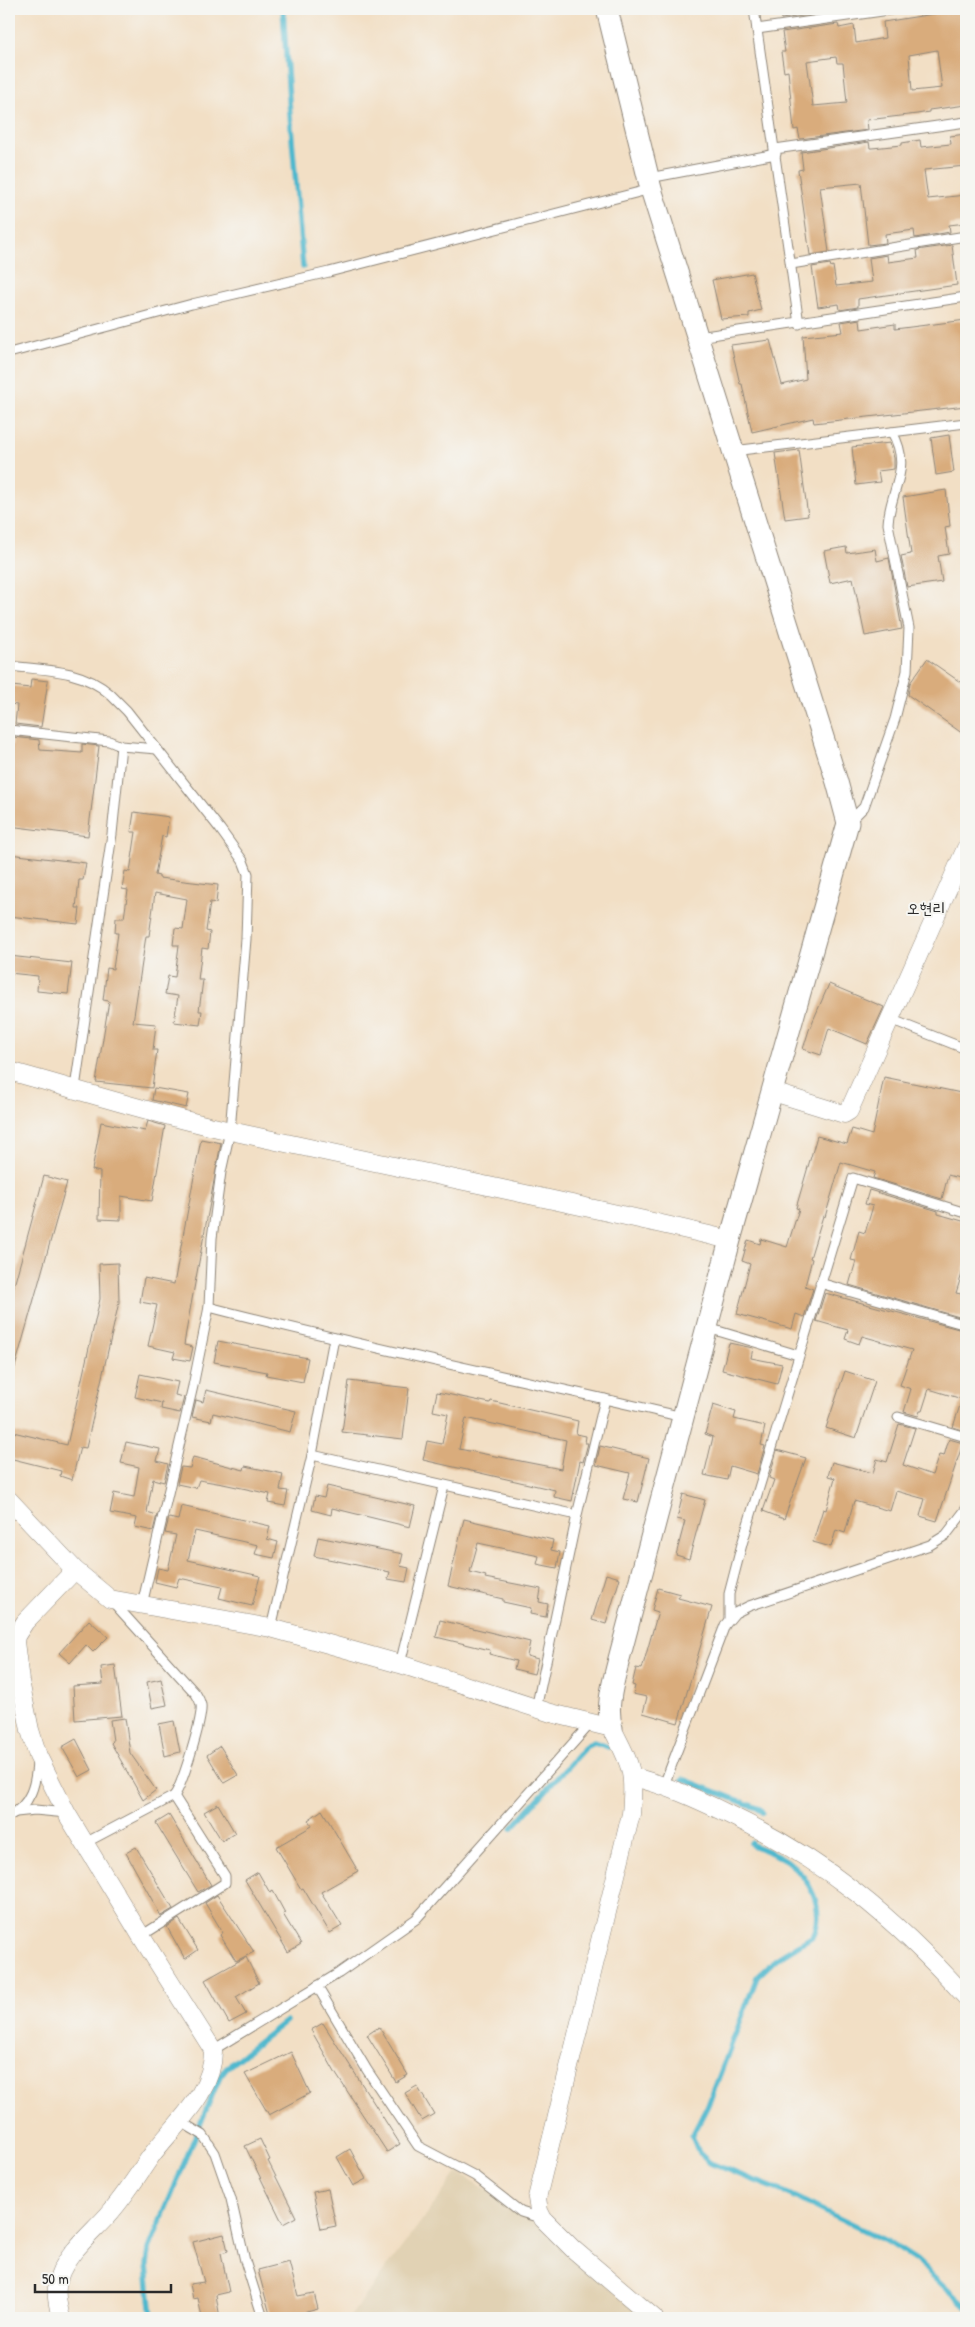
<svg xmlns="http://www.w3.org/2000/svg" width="975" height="2327" viewBox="0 0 975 2327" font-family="'Patrick Hand','Poor Story',sans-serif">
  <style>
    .built { fill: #e1d2b4 }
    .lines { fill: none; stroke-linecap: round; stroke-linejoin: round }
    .stream { stroke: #4fb8cd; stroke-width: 5.5 }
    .building { fill: #d9ac7b; fill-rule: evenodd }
    .service-casing { stroke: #8e8578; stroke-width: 11 }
    .minor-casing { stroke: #8e8578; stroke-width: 19 }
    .tertiary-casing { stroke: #8e8578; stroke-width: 23 }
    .service { stroke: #fff; stroke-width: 9 }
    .minor { stroke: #fff; stroke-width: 18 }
    .tertiary { stroke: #fff; stroke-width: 21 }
    .labels { text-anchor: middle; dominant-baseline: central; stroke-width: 4; stroke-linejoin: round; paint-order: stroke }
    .quarter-label { font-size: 16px; fill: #2b2b2b; stroke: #f6f6f2 }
  </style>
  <rect width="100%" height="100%" fill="#f6f6f2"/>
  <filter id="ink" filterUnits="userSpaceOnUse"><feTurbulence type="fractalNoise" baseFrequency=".02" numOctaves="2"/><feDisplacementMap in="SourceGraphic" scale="10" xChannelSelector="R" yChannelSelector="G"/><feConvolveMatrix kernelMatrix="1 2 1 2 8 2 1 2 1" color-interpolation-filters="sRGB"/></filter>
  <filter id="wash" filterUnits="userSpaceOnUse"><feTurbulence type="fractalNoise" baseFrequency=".0096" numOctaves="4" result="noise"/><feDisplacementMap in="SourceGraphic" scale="20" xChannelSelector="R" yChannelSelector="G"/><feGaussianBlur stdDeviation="1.12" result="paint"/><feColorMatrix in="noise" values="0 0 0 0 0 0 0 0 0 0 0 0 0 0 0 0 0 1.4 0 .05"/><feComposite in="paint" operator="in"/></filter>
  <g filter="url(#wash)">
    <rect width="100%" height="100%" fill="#f2dfc5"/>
    <polygon class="built" points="458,2172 488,2190 517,2214 539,2227 645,2318 349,2318"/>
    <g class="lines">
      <g class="stream">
        <polyline points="283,9 290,115 303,267"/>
        <polyline points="683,1779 760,1809 762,1812"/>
        <polyline points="512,1828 587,1745 594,1742 608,1747"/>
        <path d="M751,1843l1,2c12,5 25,9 35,16 23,17 39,49 26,75l-37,23 -19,18 -48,126 -17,33 7,17 11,10 74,29 104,50 28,18 50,47"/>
        <polyline points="152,2318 147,2265 149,2249 220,2076 226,2068 286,2021"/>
      </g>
    </g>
    <g id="blocks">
      <g class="building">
        <polygon points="779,9 837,9 838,11 781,19"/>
        <path d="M965,9l1,96 -37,5v2l-12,2 -50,6 1,10 -68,9 -2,-10 -4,1 -6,-59 -4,1 -3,-20h4l-3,-20 56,-8 1,4 15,-3 2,18 29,-5 -2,-16zM937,50l5,38 -30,3 -3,-36zM836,57l1,6h6l4,40 -34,3 -6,-45z"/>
        <polygon points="966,134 966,166 924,170 928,199 966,195 966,223 949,225 950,232 915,238 914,230 885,234 886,243 868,245 861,183 820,187 829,252 810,255 798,170 803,169 801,152 869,142 870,148 872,148 902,145 902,143 920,140 921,147 951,144 950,136"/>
        <polygon points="952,245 957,285 858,299 858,307 840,310 839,304 818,307 812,267 830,264 831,267 833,266 836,286 872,282 869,258 887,255 888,262 918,258 917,250"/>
        <polygon points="752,273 761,310 749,313 749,317 721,319 712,280"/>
        <polygon points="860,319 861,329 895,324 895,329 966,320 966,406 814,423 813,418 752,432 742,384 740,384 731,345 770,340 782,385 806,379 803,336 843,332 841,322"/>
        <polygon points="949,435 954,472 936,475 931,438"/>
        <polygon points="890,443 894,458 894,469 878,471 880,482 856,485 852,447"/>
        <polygon points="799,450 808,516 785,519 775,453"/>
        <polygon points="946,490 950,526 945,527 949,554 938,556 942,582 907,587 901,556 911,554 903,497"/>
        <polygon points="846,547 847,553 875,549 877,561 889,558 902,629 865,636 853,578 830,583 824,551"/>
        <polygon points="927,659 966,686 966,736 908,695 910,683"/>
        <polygon points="31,679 48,681 41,727 15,724 17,705 10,704 12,686 30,688"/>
        <polygon points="13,737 39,740 40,750 82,753 82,744 99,746 88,836 9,826 9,744 12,745"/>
        <polygon points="134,812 169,817 166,837 162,836 155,875 159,876 159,878 218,885 216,903 210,902 206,931 210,932 208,949 202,948 198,980 203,980 199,1011 202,1011 200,1025 174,1022 178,996 165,994 168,976 175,977 179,945 173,945 175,928 183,929 187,899 155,893 149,936 146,936 133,1022 156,1024 153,1050 157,1050 152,1088 96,1082 109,1001 103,1000 107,968 113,969 118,933 115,933 116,918 124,918 128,890 122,889 125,871 130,872 136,832 131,832"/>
        <polygon points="9,854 86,863 83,880 79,880 76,908 80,908 78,924 9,916"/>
        <polygon points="9,956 72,963 68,994 37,991 38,976 9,973"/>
        <polygon points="829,984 884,1007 867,1044 829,1028 821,1055 803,1049 809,1030"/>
        <polygon points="884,1077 966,1094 966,1180 948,1175 942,1199 873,1178 875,1172 841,1162 825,1217 823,1216 810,1258 812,1259 805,1286 813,1289 804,1317 796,1314 792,1329 737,1314 750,1264 742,1261 748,1240 760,1244 761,1239 787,1247 799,1209 796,1208 817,1136 847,1144 852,1129 872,1135"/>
        <polygon points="154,1088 189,1094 186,1108 152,1100"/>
        <polygon points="148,1121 165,1126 152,1201 121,1196 121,1220 99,1219 100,1172 92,1170 101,1122 145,1131"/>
        <polygon points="201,1139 221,1143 186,1332 184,1345 193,1347 190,1361 173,1358 175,1352 148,1346 157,1305 140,1302 144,1278 174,1284"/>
        <polygon points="44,1176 67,1182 13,1374 9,1374 9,1304"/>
        <polygon points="869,1190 938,1211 938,1214 966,1222 966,1261 956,1293 966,1295 966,1319 849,1285 856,1261 851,1260 859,1231 865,1233 873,1206 865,1204"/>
        <polygon points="118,1263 119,1302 86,1448 80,1447 72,1480 60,1476 61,1471 9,1458 9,1431 67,1445 100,1299 99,1264"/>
        <polygon points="825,1293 966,1331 966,1431 953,1427 962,1399 929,1389 922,1411 920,1411 918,1416 904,1412 911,1389 900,1385 912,1350 862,1336 859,1344 845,1339 848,1330 816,1321"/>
        <polygon points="218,1341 308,1358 303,1382 266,1375 267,1372 214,1362"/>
        <polygon points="729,1343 753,1348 751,1358 782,1364 777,1384 722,1370"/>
        <polygon points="845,1371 875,1381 856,1438 826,1428"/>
        <polygon points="140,1374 178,1382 175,1395 184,1397 180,1413 161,1409 162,1403 135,1397"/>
        <polygon points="349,1381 409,1388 403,1439 342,1432"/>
        <polygon points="206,1390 296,1411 290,1432 213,1413 211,1421 192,1417 196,1400 203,1402"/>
        <path d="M437,1392l53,11 1,-2 87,20 -2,13 10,2 -1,7h3l-5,19 -3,-1 -8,40 -18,-4 1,-7 -132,-30 4,-19 15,3 6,-30 -15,-3zM466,1418l100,22 -5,29 -102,-20z"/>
        <polygon points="713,1405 736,1412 734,1419 765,1426 761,1445 765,1446 757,1474 730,1466 727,1480 704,1475 713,1437 705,1434"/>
        <polygon points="899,1424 915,1428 903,1465 932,1475 939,1455 944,1456 949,1439 963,1443 937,1521 920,1516 925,1499 896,1491 890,1511 854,1501 845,1533 836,1530 831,1547 813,1542 823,1509 826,1510 835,1478 828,1476 832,1462 873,1473 877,1459 887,1462"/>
        <polygon points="126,1442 160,1449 157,1461 168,1464 164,1482 153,1479 147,1512 157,1515 153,1531 135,1527 137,1518 110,1513 114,1493 134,1497 139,1467 121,1463"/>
        <polygon points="600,1446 649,1458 638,1502 623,1499 630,1473 596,1465"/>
        <polygon points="777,1450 806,1458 784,1519 763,1511 774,1480 769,1478"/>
        <polygon points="193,1457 244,1470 245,1466 283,1474 280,1490 288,1491 285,1506 268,1503 270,1494 223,1484 199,1480 196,1488 177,1484 181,1467 190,1468"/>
        <polygon points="327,1486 415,1506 410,1527 332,1508 331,1515 312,1510 315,1496 324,1498"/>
        <polygon points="683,1494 705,1500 689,1559 676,1555 685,1521 677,1519"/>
        <polygon points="181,1506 270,1526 267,1539 278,1542 274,1558 255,1554 258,1545 195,1531 188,1560 260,1576 252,1606 219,1598 222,1587 179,1578 176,1587 155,1582 158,1568 168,1570 176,1535 165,1533 169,1518 178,1520"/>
        <polygon points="464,1519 553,1540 551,1550 560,1552 557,1568 537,1564 539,1556 478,1543 470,1572 486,1576 485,1578 541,1589 539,1602 548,1604 546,1617 530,1614 531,1608 503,1602 503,1599 448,1586"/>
        <polygon points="318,1537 403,1554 400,1566 409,1568 406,1582 388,1579 390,1572 314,1556"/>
        <polygon points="606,1574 620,1578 606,1624 592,1620"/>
        <polygon points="658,1588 680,1594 678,1598 712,1607 678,1723 643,1713 647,1697 633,1694 635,1686 632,1685 636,1668 642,1669 658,1612 652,1610"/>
        <polygon points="89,1620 108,1637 93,1652 86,1645 70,1663 59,1653"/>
        <polygon points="440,1620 530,1642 527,1656 538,1659 534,1674 514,1669 516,1661 489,1654 490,1650 436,1637"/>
        <polygon points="115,1665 122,1716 75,1720 73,1686 103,1684 101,1667"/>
        <polygon points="161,1679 167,1705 152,1708 147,1682"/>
        <polygon points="125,1718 130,1753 156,1790 143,1800 111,1743 113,1741 110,1720"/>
        <polygon points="174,1721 180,1752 165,1756 159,1724"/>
        <polygon points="76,1739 92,1770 79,1777 62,1747"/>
        <polygon points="220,1746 238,1775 224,1783 207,1755"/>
        <polygon points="218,1804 235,1833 222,1841 204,1812"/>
        <polygon points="322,1810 358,1871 321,1892 342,1926 330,1933 303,1888 301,1889 276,1847 312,1826 308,1820"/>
        <polygon points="169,1815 211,1885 198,1892 156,1823"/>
        <polygon points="136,1847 173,1909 161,1916 126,1853"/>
        <polygon points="258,1872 270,1893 273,1891 285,1913 283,1914 301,1944 288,1952 245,1880"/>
        <polygon points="217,1895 254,1952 236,1961 220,1935 223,1933 205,1903"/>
        <polygon points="179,1919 198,1950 185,1959 167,1927"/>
        <polygon points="246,1957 259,1983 236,1997 246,2014 229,2023 205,1980"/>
        <polygon points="323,2023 400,2144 387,2152 336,2074 311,2030"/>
        <polygon points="379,2027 408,2075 396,2082 367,2035"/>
        <polygon points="291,2052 310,2093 269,2115 245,2074"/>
        <polygon points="417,2086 434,2114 422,2121 405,2093"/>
        <polygon points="260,2139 270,2160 268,2161 296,2217 283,2224 245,2146"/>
        <polygon points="350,2149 366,2179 353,2186 337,2157"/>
        <polygon points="328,2189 336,2226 321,2229 313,2192"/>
        <polygon points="224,2234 228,2251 221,2253 229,2292 216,2295 220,2318 202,2318 198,2298 193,2299 190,2284 204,2282 193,2242"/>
        <polygon points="289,2262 298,2296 314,2293 318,2309 284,2318 271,2318 258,2270"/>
      </g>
    </g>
  </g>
  <g filter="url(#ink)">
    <use href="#blocks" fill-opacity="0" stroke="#8e8578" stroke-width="1"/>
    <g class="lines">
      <defs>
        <g id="service">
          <polyline points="754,9 799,324"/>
          <polyline points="757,29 896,9"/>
          <polyline points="775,149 966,122"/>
          <polyline points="649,178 776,154"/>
          <polyline points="791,264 966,236"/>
          <polyline points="698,337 966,297"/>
          <polyline points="9,353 192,304 329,272 651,189"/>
          <polyline points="733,451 966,423"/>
          <path d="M9,666c36,4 72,3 101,28l17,17 93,118 23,32 5,13 -2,65 -16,192 -9,41 -9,66 -3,69"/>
          <polyline points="9,730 109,741 121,746 157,749"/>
          <path d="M849,822l15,-15 31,-88 12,-48 2,-43 -21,-104c2,-36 25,-55 4,-92"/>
          <polyline points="890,1019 966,1049"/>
          <polyline points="75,1088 112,834 121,746"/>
          <polyline points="820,1283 966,1325"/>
          <polyline points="708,1328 798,1355"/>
          <polyline points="898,1417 966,1437"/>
          <polyline points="312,1455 577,1515"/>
          <path d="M142,1605l51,-219 16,-79c157,41 317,73 474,110"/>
          <polyline points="729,1618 729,1594 742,1544 853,1178 966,1213"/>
          <polyline points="271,1628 312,1455 334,1338"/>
          <polyline points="400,1664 444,1486"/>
          <polyline points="536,1709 577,1515 605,1399"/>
          <polyline points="664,1785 725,1625 735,1613 749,1606 930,1545 946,1535 966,1509"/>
          <polyline points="16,1812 35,1810 67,1813"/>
          <path d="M9,1816c22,-11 27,-32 28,-55"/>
          <path d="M85,1843l89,-47c8,-10 29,-78 27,-91 -1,-4 -3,-8 -5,-11l-84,-93"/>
          <polyline points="141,1936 225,1883 225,1876 174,1796"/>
          <polyline points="317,1986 367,2070 418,2146 475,2176 521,2212 543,2219"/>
          <polyline points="213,2050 339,1973 416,1919 591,1723"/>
          <polyline points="181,2122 203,2135 215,2153 231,2199 245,2261 263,2318"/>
        </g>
        <g id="minor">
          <path d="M9,1071c74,20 147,44 222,60 166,37 334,69 499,109"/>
          <polyline points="773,1092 844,1114 849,1111 966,848"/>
          <path d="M9,1500l66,70 35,29 161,29 129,36 151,49 61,15c19,38 23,42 19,86l-94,384 2,13 4,8 30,30 81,69"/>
          <path d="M633,1777c33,8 62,21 93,36 99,47 167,103 240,184"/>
          <path d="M61,2318c-3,-13 -7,-27 -2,-41 8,-24 33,-44 49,-62 17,-19 29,-39 43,-59 23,-31 63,-63 62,-106l-72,-114 -74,-122 -29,-58 -8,-26 -10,-49 -5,-39 1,-6 9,-14 50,-52"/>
        </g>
        <path id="tertiary" d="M607,9l44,180 186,593 11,41 -118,417 -111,419c-5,21 -14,47 -7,69"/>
      </defs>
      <use href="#service" class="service-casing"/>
      <use href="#minor" class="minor-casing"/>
      <use href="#tertiary" class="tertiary-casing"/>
      <use href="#service" class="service"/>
      <use href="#minor" class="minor"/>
      <use href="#tertiary" class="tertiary"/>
    </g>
  </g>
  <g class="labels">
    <g class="quarter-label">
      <text x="926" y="908">오현리</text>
    </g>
  </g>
  <rect width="975" height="2327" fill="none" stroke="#f6f6f2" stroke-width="30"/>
  <path d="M35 2284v8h136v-8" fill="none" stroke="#2b2b2b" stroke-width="2.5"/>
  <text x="42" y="2284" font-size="15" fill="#2b2b2b" stroke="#f6f6f2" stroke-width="4" paint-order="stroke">50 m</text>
</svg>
